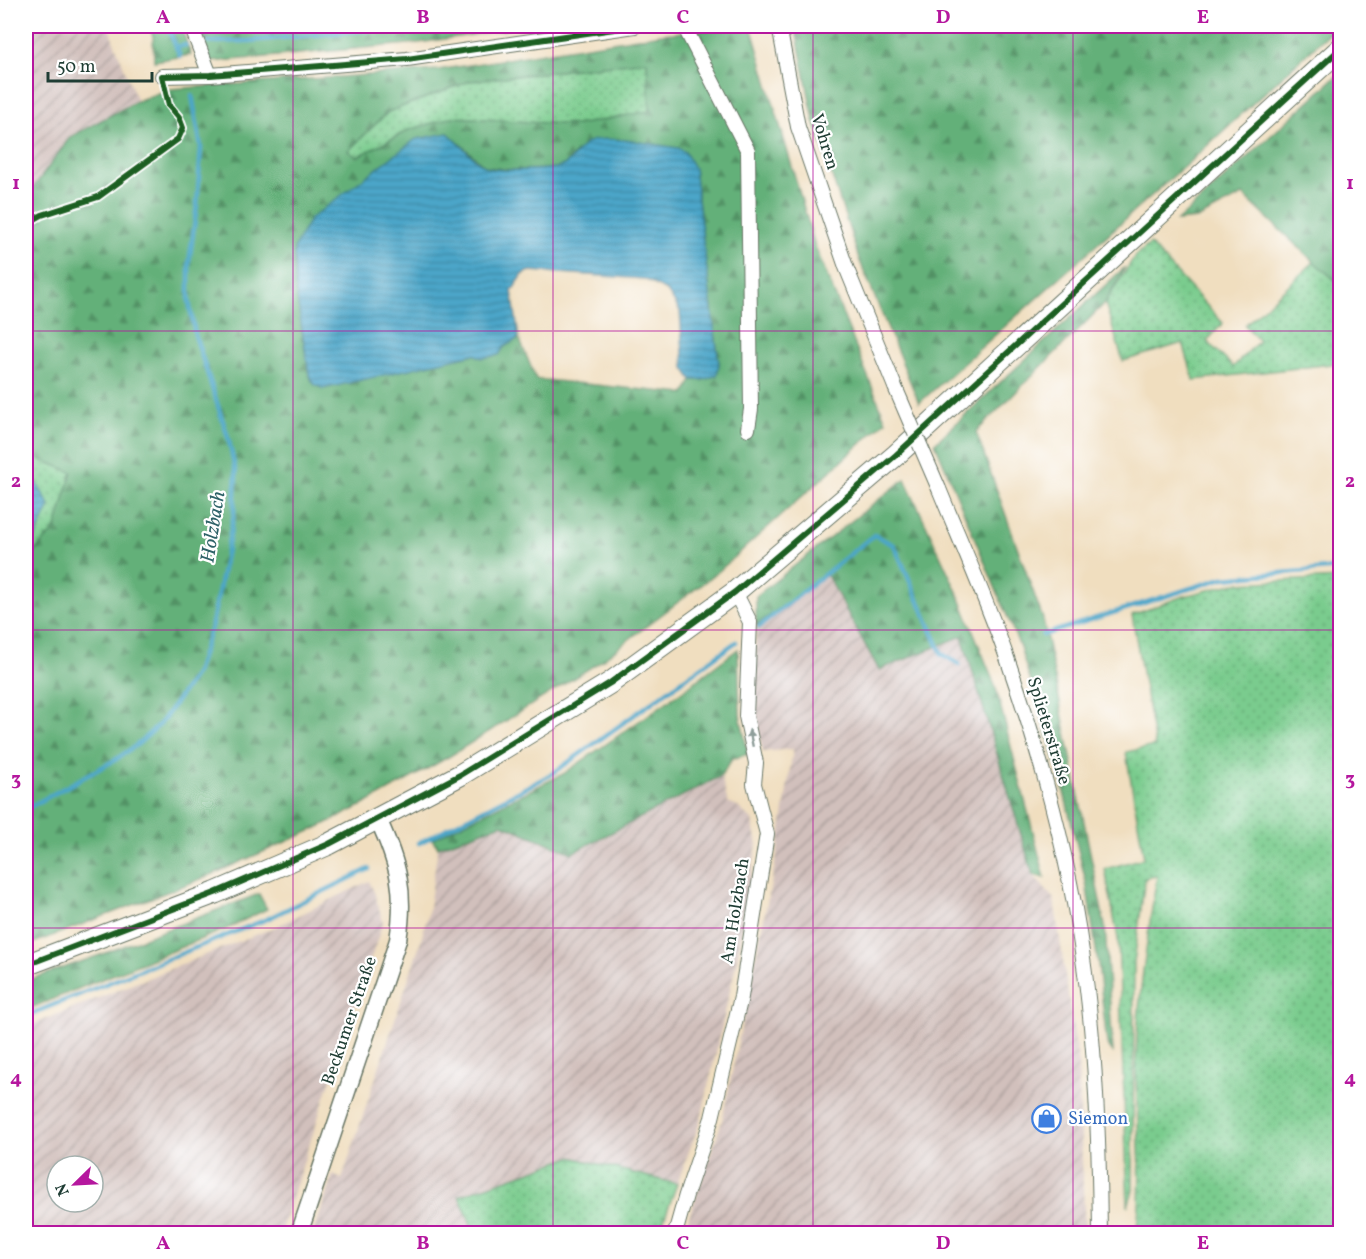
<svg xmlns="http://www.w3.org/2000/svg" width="1366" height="1259" viewBox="0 0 1366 1259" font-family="Vollkorn,serif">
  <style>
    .industrial { fill: url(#industrial-furrows); fill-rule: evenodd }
    .grass { fill: url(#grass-dots); stroke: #4c8461; stroke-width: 1.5 }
    .forest { fill: url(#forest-firs); stroke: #417656; stroke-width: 1.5; fill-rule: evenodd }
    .water { fill: url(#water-rules); stroke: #35727e; stroke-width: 1.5 }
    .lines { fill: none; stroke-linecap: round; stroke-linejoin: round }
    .stream { stroke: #4ba6c9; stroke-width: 4.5 }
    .minor-casing { stroke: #687565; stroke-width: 16 }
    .tertiary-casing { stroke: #687565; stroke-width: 19 }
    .primary-casing { stroke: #687565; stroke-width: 23 }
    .minor { stroke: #fff; stroke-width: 14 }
    .tertiary { stroke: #fff; stroke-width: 16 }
    .primary { stroke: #fff; stroke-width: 21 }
    .minor-bridge-casing { stroke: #687565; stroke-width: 16; stroke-linecap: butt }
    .minor-bridge { stroke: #fff; stroke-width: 14 }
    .cycleway-casing { stroke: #fff; stroke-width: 10 }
    .cycleway { stroke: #1b5e20; stroke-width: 6 }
    .oneway { fill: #8f9e9a }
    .grid { fill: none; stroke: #b5179e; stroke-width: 1.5; stroke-opacity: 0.55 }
    .labels { text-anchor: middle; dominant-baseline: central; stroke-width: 4.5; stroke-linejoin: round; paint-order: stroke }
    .street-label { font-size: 18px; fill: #1f3d34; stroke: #fff }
    .shop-label { font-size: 18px; fill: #366cbe; stroke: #fff; text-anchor: start }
    .water-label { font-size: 20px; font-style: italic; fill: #2e6268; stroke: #fff }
    .neatline { fill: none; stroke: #b5179e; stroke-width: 2 }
    .grid-label { font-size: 20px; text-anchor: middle; font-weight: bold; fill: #b5179e }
  </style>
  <defs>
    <pattern id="industrial-furrows" width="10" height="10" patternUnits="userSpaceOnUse" patternTransform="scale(1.5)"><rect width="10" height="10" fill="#d1c0bc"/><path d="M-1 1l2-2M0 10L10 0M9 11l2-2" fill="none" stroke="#a99d9a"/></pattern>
    <pattern id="grass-dots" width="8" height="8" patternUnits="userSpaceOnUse" patternTransform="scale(1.5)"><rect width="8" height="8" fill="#7acc8e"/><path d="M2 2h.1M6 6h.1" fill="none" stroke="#63a775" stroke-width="1.8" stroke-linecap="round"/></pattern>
    <pattern id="forest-firs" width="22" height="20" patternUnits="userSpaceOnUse" patternTransform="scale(1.5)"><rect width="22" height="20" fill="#63b079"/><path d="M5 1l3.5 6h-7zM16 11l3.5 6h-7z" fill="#519064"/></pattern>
    <pattern id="water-rules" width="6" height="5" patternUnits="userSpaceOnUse" patternTransform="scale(1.5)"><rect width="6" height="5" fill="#4ba6c9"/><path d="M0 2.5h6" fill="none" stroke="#3e88a4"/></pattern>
  </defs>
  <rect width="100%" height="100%" fill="#fff"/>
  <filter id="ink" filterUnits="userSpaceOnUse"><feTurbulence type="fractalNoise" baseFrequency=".0167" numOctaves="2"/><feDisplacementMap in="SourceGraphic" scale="12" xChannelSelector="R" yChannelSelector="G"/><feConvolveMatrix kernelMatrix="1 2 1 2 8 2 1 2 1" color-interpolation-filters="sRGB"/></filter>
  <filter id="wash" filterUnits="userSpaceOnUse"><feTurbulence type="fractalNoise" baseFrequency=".008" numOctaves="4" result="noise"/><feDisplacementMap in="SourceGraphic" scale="24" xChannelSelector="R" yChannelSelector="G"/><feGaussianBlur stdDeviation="1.35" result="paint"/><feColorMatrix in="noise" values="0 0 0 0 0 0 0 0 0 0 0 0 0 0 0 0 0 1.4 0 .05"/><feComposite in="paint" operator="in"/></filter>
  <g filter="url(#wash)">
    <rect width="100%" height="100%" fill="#f0debf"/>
    <g class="industrial">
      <polygon points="26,26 108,26 137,101 70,137 26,198"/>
      <polygon points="828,575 879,670 962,636 1033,875 1054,899 1078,1061 1085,1233 683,1234 722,1121 778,850 793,749 763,752 754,715 756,625"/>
      <polygon points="721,776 728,803 738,807 752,820 757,844 736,964 701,1119 677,1184 571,1157 459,1196 475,1233 313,1234 333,1175 342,1179 420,944 428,914 438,847 502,824 572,853"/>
      <path d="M369,881l6,13 8,28 -103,311h-254v-206l249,-100zM57,1166h36v36h-36z"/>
    </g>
    <g class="grass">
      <polygon points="647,61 650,111 577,125 453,117 409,130 357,157 348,151 388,112 470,81"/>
      <polygon points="1150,244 1223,323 1207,341 1233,367 1259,341 1245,325 1314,262 1340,284 1340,363 1194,380 1183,343 1123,361 1105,303 1135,256"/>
      <polygon points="26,454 72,472 56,528 26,561"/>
      <path d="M1340,578v655h-212l9,-5c6,-52 0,-104 -1,-156 0,-66 11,-131 21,-196l-12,2 -11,85 -1,228 -5,15 -10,-267 -13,-70 39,-11 -18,-106 29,-6 -23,-131 49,-18 55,-14z"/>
      <polygon points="571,1157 677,1184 659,1233 475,1233 459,1196"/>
    </g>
    <g class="forest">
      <polygon points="149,26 181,26 191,55 154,61 153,36"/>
      <polygon points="209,26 229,26 266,30 308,26 528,26 419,43 211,62 201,35"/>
      <path d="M751,26l64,220 71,175 -167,150 -121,92 -148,93 -85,48 -48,24 -111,49 -180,69v-385l30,-33 16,-56 -46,-18v-256l44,-61 67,-36 32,-12 269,-19 224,-36zM647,61l3,50 -73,14 -124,-8 -44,13 -52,27 -9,-6 40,-39 82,-31zM448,133l38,34 27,3 42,-1 11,-5 10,-12 28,-13 74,9 7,4 9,17 25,195 -2,11 -14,5h-11l-7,14 -149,-15 -17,-41 -36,20 -9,-4 -71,16 -89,14 -5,-9 -14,-90 -1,-37z"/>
      <polygon points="795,26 1337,26 1196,156 919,403 859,259 814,121"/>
      <polygon points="1340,73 1340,284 1314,262 1243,195 1197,219 1177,221"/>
      <polygon points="1125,267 1105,303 976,432 1043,619 1105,926 1113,1052 1107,1044 1098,963 1086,882 1061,780 1020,647 935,443"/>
      <polygon points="905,479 959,596 995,685 1045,878 1033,875 962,636 879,670 827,575 756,625 756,596"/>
      <polygon points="738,649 740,715 748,754 732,759 721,776 572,853 502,824 438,847 432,839 563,774 681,692"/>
      <polygon points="259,894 267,909 226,929 26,1010 26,981 100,955"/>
    </g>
    <g class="water">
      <path d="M448,133c9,8 29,30 38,34 10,5 68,4 78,-2 10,-5 15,-20 27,-24 18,-6 66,4 87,7l7,4 9,16 25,196 -2,11 -14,5h-11l-8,-12 -4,-57 -12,-19 -23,-13 -114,-8 -7,2 -12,18 7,47 -15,9 -5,8 -17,3 -8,-4 -151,35 -9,-5 -5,-9 -14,-90 -1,-37 16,-29 106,-80z"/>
      <polygon points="26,469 29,470 50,506 35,538 26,546"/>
    </g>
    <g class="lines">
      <g class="stream">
        <polyline points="167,26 180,56"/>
        <polyline points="208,42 249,41 412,26"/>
        <polyline points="176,47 186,45"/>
        <polyline points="759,627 874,535 894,545 942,654 959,664"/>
        <polyline points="1043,635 1223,578 1340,568"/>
        <polyline points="26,809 115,760 138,744 161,723 196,673 212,624 234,514 236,473 228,437 195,335 189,301 189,263 197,205 201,147 192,95"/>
        <polyline points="419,843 552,774 736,642"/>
        <polyline points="26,1016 267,919 369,869"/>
      </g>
    </g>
  </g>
  <g filter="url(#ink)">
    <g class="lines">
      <defs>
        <g id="minor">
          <polyline points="191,26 210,75"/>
          <polyline points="684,26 748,151 751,409 748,429"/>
          <polyline points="779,26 798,127 846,267 895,387"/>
          <polyline points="162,76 210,75 407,59 635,26"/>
          <path d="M939,489c23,56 48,112 68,169 33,95 61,195 75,294 14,93 17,188 18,282"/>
          <polyline points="675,1234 686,1195 712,1118 741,997 767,834 754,784 756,763 746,716 750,622 735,592"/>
        </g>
        <path id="tertiary" d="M299,1234l99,-294c8,-49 0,-77 -20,-121"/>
        <polyline id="primary" points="26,965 215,893 329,844 460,775 610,683 735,592 896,455 1340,49"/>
      </defs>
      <use href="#minor" class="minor-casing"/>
      <use href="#tertiary" class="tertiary-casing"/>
      <use href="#primary" class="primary-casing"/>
      <use href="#minor" class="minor"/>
      <use href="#tertiary" class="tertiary"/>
      <use href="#primary" class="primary"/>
      <defs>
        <polyline id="minor-bridge" points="895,387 939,489"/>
      </defs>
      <use href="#minor-bridge" class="minor-bridge-casing"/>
      <use href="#minor-bridge" class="minor-bridge"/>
      <defs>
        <g id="cycleway">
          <polyline points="26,224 42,215 98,197 178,139 183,128 179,117 169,105 162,76 210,75 407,59 635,26"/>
          <polyline points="26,965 215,893 329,844 460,775 610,683 735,592 896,455 1340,49"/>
        </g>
      </defs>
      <use href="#cycleway" class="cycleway-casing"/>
      <use href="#cycleway" class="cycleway"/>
    </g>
    <defs><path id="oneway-solid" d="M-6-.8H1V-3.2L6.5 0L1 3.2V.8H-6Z" transform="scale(1.5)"/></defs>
    <use class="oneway" href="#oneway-solid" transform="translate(751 738) rotate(-102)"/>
  </g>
  <path class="grid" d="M293,26v1208M553,26v1208M813,26v1208M1073,26v1208M26,331h1314M26,630h1314M26,928h1314"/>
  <defs>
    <symbol id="shop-ring" viewBox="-11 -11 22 22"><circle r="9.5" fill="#fff" stroke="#3f7fe0" stroke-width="1.5"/><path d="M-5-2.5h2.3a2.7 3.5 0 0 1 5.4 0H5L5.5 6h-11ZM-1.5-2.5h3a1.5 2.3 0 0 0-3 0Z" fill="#3f7fe0"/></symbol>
  </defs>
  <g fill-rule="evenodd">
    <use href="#shop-ring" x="1030" y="1102" width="33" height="33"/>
  </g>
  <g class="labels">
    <g class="street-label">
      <text transform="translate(824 142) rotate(73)">Vohren</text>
      <text transform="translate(1048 731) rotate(73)">Splieterstraße</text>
      <text transform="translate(736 911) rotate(-81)">Am Holzbach</text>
      <text transform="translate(350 1021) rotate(-71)">Beckumer Straße</text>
    </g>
    <g class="shop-label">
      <text x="1068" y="1119">Siemon</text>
    </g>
    <g class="water-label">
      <text transform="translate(214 527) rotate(-81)">Holzbach</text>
    </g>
  </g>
  <rect width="1366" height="1259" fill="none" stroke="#fff" stroke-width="66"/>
  <g transform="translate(75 1184) rotate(246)"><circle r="28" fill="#ffffff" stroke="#a5b1ae" stroke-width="1.5"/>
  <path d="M0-4.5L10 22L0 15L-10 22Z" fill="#b5179e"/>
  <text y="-9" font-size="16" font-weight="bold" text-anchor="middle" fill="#1f3d34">N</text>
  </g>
  <path d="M48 72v9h104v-9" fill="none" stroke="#1f3d34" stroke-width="3"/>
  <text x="57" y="72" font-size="18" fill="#1f3d34" stroke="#ffffff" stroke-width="4.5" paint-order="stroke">50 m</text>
  <rect x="33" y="33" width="1300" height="1193" class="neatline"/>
  <g class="grid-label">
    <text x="163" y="23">A</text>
    <text x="423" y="23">B</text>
    <text x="683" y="23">C</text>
    <text x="943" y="23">D</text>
    <text x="1203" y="23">E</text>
    <text x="16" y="189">1</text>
    <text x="1350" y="189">1</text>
    <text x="16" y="487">2</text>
    <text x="1350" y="487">2</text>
    <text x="16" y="785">3</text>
    <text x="1350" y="785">3</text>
    <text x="16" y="1084">4</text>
    <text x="1350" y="1084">4</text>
    <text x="163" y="1249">A</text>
    <text x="423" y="1249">B</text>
    <text x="683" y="1249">C</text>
    <text x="943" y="1249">D</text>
    <text x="1203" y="1249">E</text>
  </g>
</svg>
